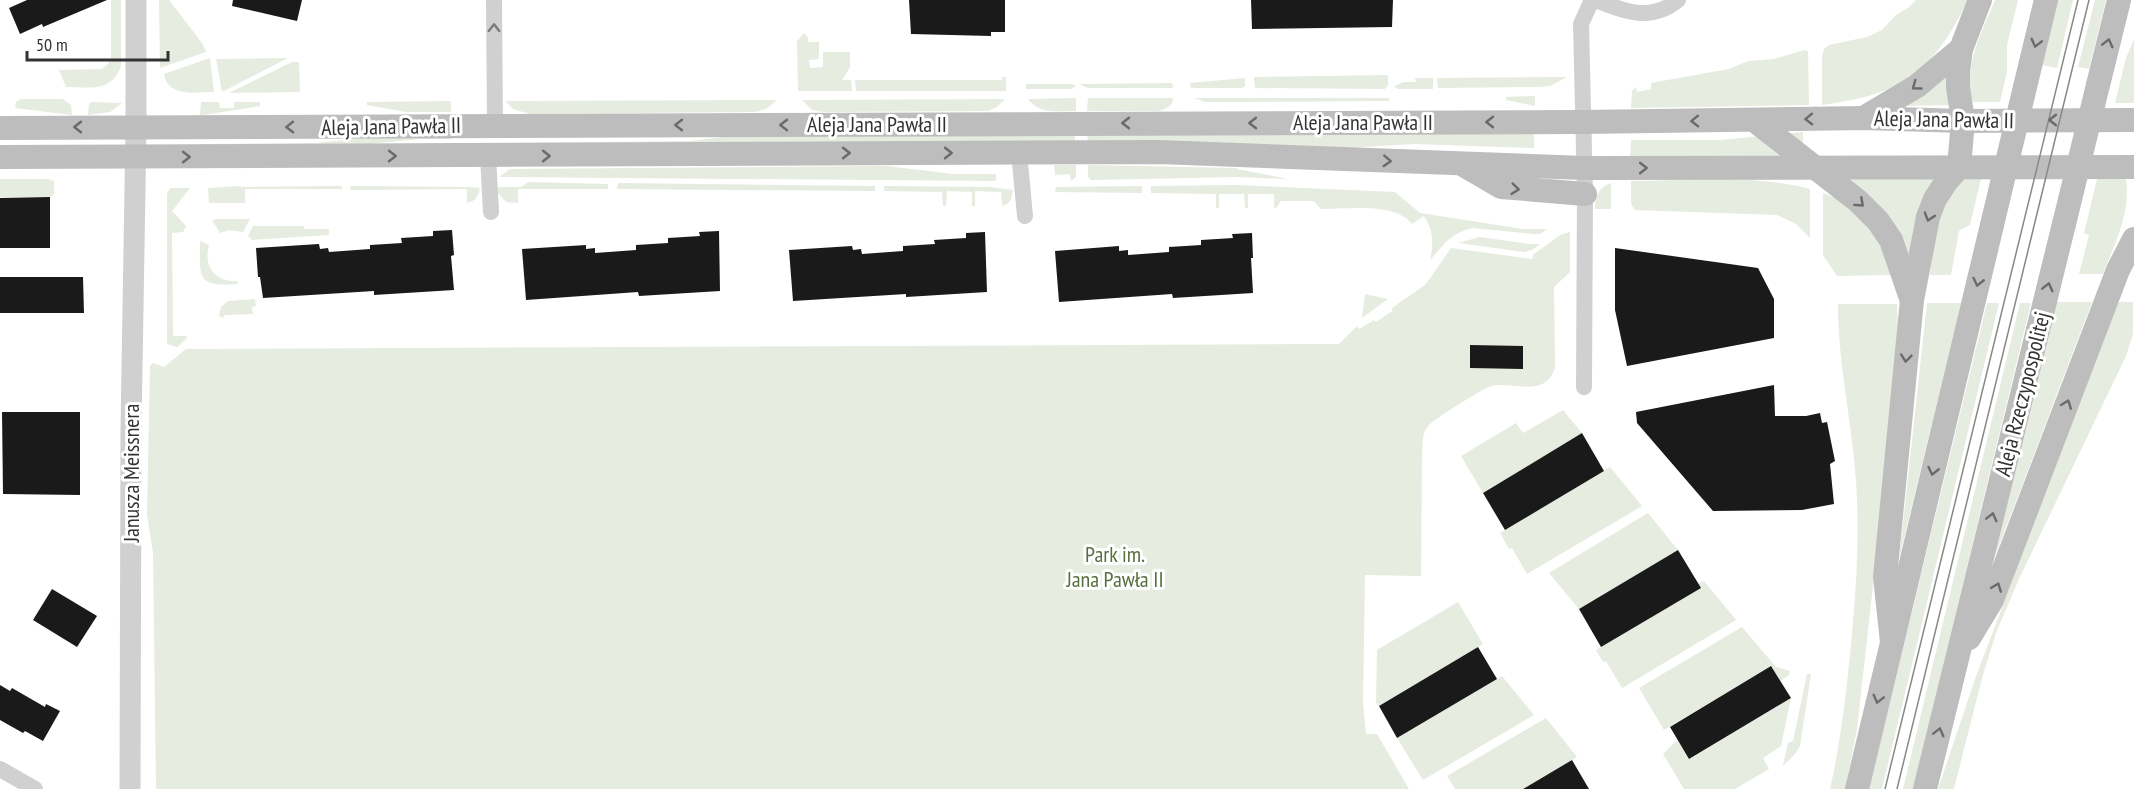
<svg xmlns="http://www.w3.org/2000/svg" width="2134" height="789" viewBox="0 0 2134 789" font-family="'PT Sans Narrow',sans-serif">
  <style>
    .green { fill: #e6ecdf }
    .building { fill: #1a1a1a }
    .lines { fill: none; stroke-linecap: round; stroke-linejoin: round }
    .minor { stroke: #d0d0d0; stroke-width: 16 }
    .tertiary { stroke: #d0d0d0; stroke-width: 21 }
    .secondary { stroke: #bdbdbd; stroke-width: 24 }
    .tram { stroke: #888; stroke-width: 1.5 }
    .secondary-bridge { stroke: #bdbdbd; stroke-width: 24 }
    .oneway { stroke: #7a7a7a }
    .oneway2 { stroke: #6a6a6a }
    .labels { text-anchor: middle; dominant-baseline: central; stroke-width: 6; stroke-linejoin: round; paint-order: stroke }
    .street-label { font-size: 22px; fill: #333; stroke: #fff }
    .park-label { font-size: 22px; fill: #56703f; stroke: #fff }
  </style>
  <rect width="100%" height="100%" fill="#fff"/>
  <g class="green">
    <path d="M111,0h10v66c-10,27 -31,21 -55,21l-7,-17 43,-1 6,-5 3,-7z"/>
    <polygon points="159,0 169,0 202,43 206,52 160,68"/>
    <path d="M1916,0h52c-36,73 -65,94 -146,105v-49l2,-7 5,-4 38,-8 15,-7 14,-15 12,-7z"/>
    <path d="M1995,0h23l-11,45v27l-7,30h-27c-11,-35 9,-70 22,-102z"/>
    <polygon points="2058,0 2073,0 2057,68 2042,65"/>
    <polygon points="2095,0 2106,0 2089,69 2078,67"/>
    <polygon points="804,33 808,38 808,42 819,42 819,59 809,60 810,68 823,67 823,52 850,52 850,67 842,80 851,80 852,91 798,91 797,41"/>
    <polygon points="2134,39 2134,103 2115,103 2126,58"/>
    <polygon points="1805,50 1808,51 1809,105 1631,108 1632,91 1636,87 1637,92 1651,89 1651,83 1729,69 1748,61 1774,59"/>
    <path d="M210,58l4,34c-18,0 -46,6 -50,-18z"/>
    <polygon points="288,58 222,92 216,59"/>
    <polygon points="292,62 299,62 300,91 298,92 229,93"/>
    <polygon points="1948,73 1953,105 1900,106"/>
    <polygon points="1388,75 1388,85 1385,89 1255,88 1254,77"/>
    <polygon points="1002,77 1006,77 1006,91 856,91 855,80 1002,80"/>
    <polygon points="1567,77 1550,86 1538,87 1438,88 1437,78"/>
    <polygon points="1245,78 1245,86 1242,88 1191,88 1190,83"/>
    <polygon points="1415,78 1433,78 1433,89 1398,89 1394,86 1404,82 1416,82"/>
    <polygon points="1172,83 1173,88 1088,88 1079,84"/>
    <polygon points="1026,84 1070,84 1076,85 1072,89 1026,89"/>
    <polygon points="1535,96 1535,106 1506,100 1506,97"/>
    <path d="M1076,98v13c-18,0 -36,4 -48,-12z"/>
    <path d="M1088,98h85c0,8 -7,11 -14,13h-72z"/>
    <polygon points="1194,98 1389,98 1389,101 1205,102"/>
    <polygon points="21,99 63,99 71,105 72,115 15,108 16,102"/>
    <polygon points="1005,99 997,107 988,111 823,112 812,110 802,100"/>
    <polygon points="777,100 766,109 755,112 530,114 513,109 506,101"/>
    <polygon points="451,101 451,112 406,112 367,105 367,102"/>
    <polygon points="91,102 122,103 110,112 88,115 89,104"/>
    <polygon points="201,102 219,102 220,108 234,108 234,102 260,102 260,106 203,115 200,115"/>
    <polygon points="1534,132 1534,148 1412,144 1348,148 1088,142 1087,134"/>
    <polygon points="1803,132 1803,156 1630,158 1631,140 1720,140"/>
    <polygon points="450,134 451,139 419,139 330,148 199,149 199,144 316,143 396,135"/>
    <polygon points="749,134 1075,134 1075,141 516,143 689,141"/>
    <polygon points="1054,165 1076,165 1076,177 1071,181 1070,174 1055,175"/>
    <polygon points="1088,165 1237,168 1237,169 1288,179 1236,177 1091,180 1088,177"/>
    <polygon points="887,166 953,174 996,174 996,181 499,177 510,169"/>
    <polygon points="0,179 48,179 54,181 54,194 49,197 0,197"/>
    <polygon points="1936,179 1910,258 1899,230 1840,180"/>
    <polygon points="1981,179 1970,225 1959,231 1951,275 1930,275 1934,236 1938,219 1957,180"/>
    <path d="M2097,179h29c5,33 -11,64 -23,95h-24l10,-39 -5,-2z"/>
    <path d="M1631,181c59,0 121,-7 179,8v49l-14,-14 -19,-9 -142,-5 -4,-6z"/>
    <polygon points="528,182 608,184 608,189 518,189 518,203 506,202 498,193 497,187 521,187"/>
    <polygon points="618,183 875,186 875,191 617,189"/>
    <path d="M1611,183v26h-16c0,-13 3,-21 16,-26z"/>
    <path d="M1237,185l158,7 25,21 103,16h24l-7,5h-6l-62,-6c-24,7 -27,16 -42,32 4,-17 3,-30 -6,-44l-12,8c-16,-22 -65,-15 -91,-15l-7,-8h-33l-5,7h-2v-14h-26v14h-3l-1,-14h-25v14h-3v-14l-65,-1v-7z"/>
    <polygon points="239,186 241,187 342,186 342,189 245,189 245,203 209,203 208,188"/>
    <path d="M350,186l120,1 10,1c-1,7 -5,14 -13,15v-14l-116,1z"/>
    <polygon points="884,186 990,187 1013,190 1011,200 1007,204 1002,206 1001,192 975,191 975,206 972,206 972,192 947,191 946,206 943,206 942,192 884,191"/>
    <polygon points="1142,186 1142,193 1055,192 1056,187"/>
    <polygon points="170,188 190,188 172,211 186,226 183,232 172,233 173,336 187,336 186,339 177,347 167,344 167,194"/>
    <polygon points="1823,193 1838,199 1875,232 1893,275 1837,276 1823,255"/>
    <polygon points="216,219 250,219 243,232 229,230 220,233 212,220"/>
    <polygon points="253,226 304,226 304,229 329,229 329,235 252,240 248,236"/>
    <path d="M1570,232v40l-16,15 1,80c-9,34 -47,12 -66,20 -7,2 -56,33 -60,38 -7,7 -6,17 -7,27l-1,124 -56,-1 -2,128 3,31h11l32,55h-1253l-3,-236 -6,-39 3,-148 3,-3 11,4 22,-18 1153,-5 18,-18 2,3 15,-9 2,2 16,-11v-3l34,-24 25,-36 81,11 2,-5 26,-19z"/>
    <polygon points="1480,237 1529,244 1540,244 1532,250 1524,252 1458,243"/>
    <path d="M200,241l9,4c-6,21 6,37 28,36l1,3c-42,3 -38,-6 -38,-43z"/>
    <polygon points="1365,294 1388,299 1362,318"/>
    <polygon points="255,299 256,306 252,307 253,314 224,315 223,318 219,316 221,307 228,301"/>
    <polygon points="2056,302 2092,302 1991,567"/>
    <polygon points="2118,302 2133,302 2133,334 2126,356 2019,579 1996,633 1982,678 1954,789 1938,789 1975,679"/>
    <polygon points="1927,303 1961,303 1899,559"/>
    <polygon points="1987,303 1999,303 1882,789 1869,789"/>
    <polygon points="2020,303 2031,303 1913,789 1903,789"/>
    <path d="M1838,304h59l1,28 -18,191 -23,206 -12,60h-15c11,-48 16,-95 21,-144 5,-55 9,-109 5,-164 -4,-60 -18,-116 -18,-177z"/>
    <polygon points="1563,410 1582,433 1483,493 1461,456 1516,423 1523,433"/>
    <polygon points="1610,467 1642,506 1527,574 1512,548 1509,549 1500,533"/>
    <polygon points="1648,513 1678,550 1579,609 1549,573"/>
    <polygon points="1704,581 1736,620 1622,688 1606,661 1603,662 1596,650 1700,588 1698,584"/>
    <polygon points="1458,602 1483,644 1379,706 1376,703 1377,650"/>
    <polygon points="1742,627 1776,667 1790,671 1789,675 1780,681 1771,666 1664,730 1639,688"/>
    <polygon points="1807,674 1811,674 1800,746 1795,754 1783,766 1788,743 1793,741"/>
    <polygon points="1502,676 1534,715 1423,780 1397,738"/>
    <polygon points="1791,698 1781,746 1763,758 1769,769 1735,789 1684,789 1663,754 1677,740 1690,759"/>
    <polygon points="1546,718 1577,757 1523,789 1455,789 1447,776"/>
  </g>
  <g class="building">
    <polygon points="27,0 107,0 43,27 42,24 20,34 9,8"/>
    <polygon points="233,0 302,0 297,21 232,6"/>
    <polygon points="909,0 1005,0 1005,32 991,32 991,36 911,34"/>
    <polygon points="1251,0 1393,0 1392,27 1252,29"/>
    <polygon points="50,197 50,248 0,248 0,198"/>
    <polygon points="452,230 454,255 451,256 454,290 374,295 374,291 263,298 260,277 258,277 256,248 319,244 320,249 328,248 329,252 370,249 370,245 402,243 401,238 433,236 433,231"/>
    <polygon points="719,231 720,291 639,296 638,292 526,300 522,249 586,245 586,249 595,248 595,253 636,250 636,245 668,243 668,238 700,236 699,232"/>
    <polygon points="985,232 987,292 906,297 906,294 793,301 789,250 852,246 853,250 861,249 862,254 903,251 903,246 935,244 934,240 966,238 966,233"/>
    <polygon points="1252,233 1253,258 1251,258 1253,293 1173,298 1172,294 1059,302 1055,251 1119,246 1119,251 1128,250 1128,255 1169,252 1169,247 1201,245 1201,240 1233,238 1232,234"/>
    <polygon points="1615,248 1758,268 1774,299 1774,338 1627,366 1615,310"/>
    <polygon points="0,277 83,277 84,313 0,313"/>
    <polygon points="1470,345 1523,346 1523,369 1470,368"/>
    <polygon points="1774,385 1775,416 1806,416 1820,413 1822,423 1827,422 1835,461 1830,464 1834,504 1802,510 1713,511 1637,423 1636,412"/>
    <polygon points="2,412 80,412 80,495 3,494"/>
    <polygon points="1582,433 1604,471 1505,530 1483,493"/>
    <polygon points="1678,550 1701,588 1601,647 1579,609"/>
    <polygon points="52,589 97,616 77,647 33,620"/>
    <polygon points="1478,647 1497,679 1397,738 1379,706"/>
    <polygon points="1771,666 1791,698 1689,759 1670,727"/>
    <polygon points="0,685 10,691 12,688 45,707 46,704 60,711 43,741 25,731 23,733 0,720"/>
    <polygon points="1572,760 1589,789 1523,789"/>
  </g>
  <g class="lines">
    <g class="minor">
      <polyline points="494,0 495,126"/>
      <path d="M1596,0c28,12 56,22 82,0"/>
      <polyline points="1019,152 1025,216"/>
      <polyline points="488,156 491,212"/>
      <polyline points="1584,387 1585,194 1581,24 1592,0"/>
      <polyline points="0,769 35,789"/>
    </g>
    <polyline class="tertiary" points="130,789 131,429 136,127 136,0"/>
    <g class="secondary">
      <polyline points="2098,85 2119,0"/>
      <polyline points="2025,87 2046,0"/>
      <polyline points="1865,117 1917,86 1961,49"/>
      <polyline points="1754,120 1858,201 1878,221 1891,240 1911,298"/>
      <polyline points="0,128 1583,122 1864,118 1963,121 2134,120"/>
      <polyline points="0,157 1158,152 1585,168 2134,167"/>
      <polyline points="1465,166 1501,187 1585,194"/>
      <polyline points="1969,638 1992,600 2118,270 2134,239"/>
      <polyline points="1892,642 1885,577 1912,300 1928,217 1935,199 1946,182 1959,167 1963,121 1958,87 1958,71 1961,49 1980,0"/>
      <polyline points="1857,789 1992,225"/>
      <polyline points="1925,789 2064,224"/>
    </g>
    <g class="tram">
      <polyline points="1885,789 2078,0"/>
      <polyline points="1897,789 2089,0"/>
    </g>
    <g class="secondary-bridge">
      <polyline points="2064,224 2098,85"/>
      <polyline points="1992,225 2025,87"/>
    </g>
  </g>
  <defs><path id="oneway-chevron" d="M-2-3.5L2.5 0L-2 3.5" fill="none" stroke-width="1.6" stroke-linecap="round" stroke-linejoin="round" transform="scale(1.5)"/></defs>
  <use class="oneway" href="#oneway-chevron" transform="translate(494 28) rotate(-89)"/>
  <g class="oneway2">
    <use href="#oneway-chevron" transform="translate(2036 43) rotate(104)"/>
    <use href="#oneway-chevron" transform="translate(2108 43) rotate(-76)"/>
    <use href="#oneway-chevron" transform="translate(1916 86) rotate(144)"/>
    <use href="#oneway-chevron" transform="translate(1809 119) rotate(179)"/>
    <use href="#oneway-chevron" transform="translate(2053 120) rotate(180)"/>
    <use href="#oneway-chevron" transform="translate(1695 121) rotate(179)"/>
    <use href="#oneway-chevron" transform="translate(1490 122) rotate(180)"/>
    <use href="#oneway-chevron" transform="translate(1126 123) rotate(180)"/>
    <use href="#oneway-chevron" transform="translate(1253 123) rotate(180)"/>
    <use href="#oneway-chevron" transform="translate(679 125) rotate(180)"/>
    <use href="#oneway-chevron" transform="translate(784 125) rotate(180)"/>
    <use href="#oneway-chevron" transform="translate(78 127) rotate(180)"/>
    <use href="#oneway-chevron" transform="translate(290 127) rotate(179)"/>
    <use href="#oneway-chevron" transform="translate(846 153)"/>
    <use href="#oneway-chevron" transform="translate(948 153)"/>
    <use href="#oneway-chevron" transform="translate(392 156)"/>
    <use href="#oneway-chevron" transform="translate(546 156)"/>
    <use href="#oneway-chevron" transform="translate(186 157)"/>
    <use href="#oneway-chevron" transform="translate(1387 161) rotate(3)"/>
    <use href="#oneway-chevron" transform="translate(1643 168)"/>
    <use href="#oneway-chevron" transform="translate(1515 189) rotate(6)"/>
    <use href="#oneway-chevron" transform="translate(1860 203) rotate(42)"/>
    <use href="#oneway-chevron" transform="translate(1929 217) rotate(107)"/>
    <use href="#oneway-chevron" transform="translate(1978 282) rotate(103)"/>
    <use href="#oneway-chevron" transform="translate(2048 287) rotate(-76)"/>
    <use href="#oneway-chevron" transform="translate(1906 358) rotate(96)"/>
    <use href="#oneway-chevron" transform="translate(2067 404) rotate(-69)"/>
    <use href="#oneway-chevron" transform="translate(1933 471) rotate(103)"/>
    <use href="#oneway-chevron" transform="translate(1992 517) rotate(-76)"/>
    <use href="#oneway-chevron" transform="translate(1997 587) rotate(-69)"/>
    <use href="#oneway-chevron" transform="translate(1878 699) rotate(104)"/>
    <use href="#oneway-chevron" transform="translate(1939 732) rotate(-76)"/>
  </g>
  <g class="labels">
    <g class="street-label">
      <text transform="translate(1944 119) rotate(1)">Aleja Jana Pawła II</text>
      <text x="1363" y="122">Aleja Jana Pawła II</text>
      <text x="877" y="124">Aleja Jana Pawła II</text>
      <text transform="translate(391 126) rotate(-1)">Aleja Jana Pawła II</text>
      <text transform="translate(2022 394) rotate(-76)">Aleja Rzeczypospolitej</text>
      <text transform="translate(131 473) rotate(-90)">Janusza Meissnera</text>
    </g>
    <g class="park-label">
      <text x="1115" y="554">Park im.<tspan x="1115" dy="25">Jana Pawła II</tspan></text>
    </g>
  </g>
  <path d="M27 51v9h141v-9" fill="none" stroke="#333333" stroke-width="3"/>
  <text x="36" y="51" font-size="18" fill="#333333" stroke="#ffffff" stroke-width="4.5" paint-order="stroke">50 m</text>
</svg>
